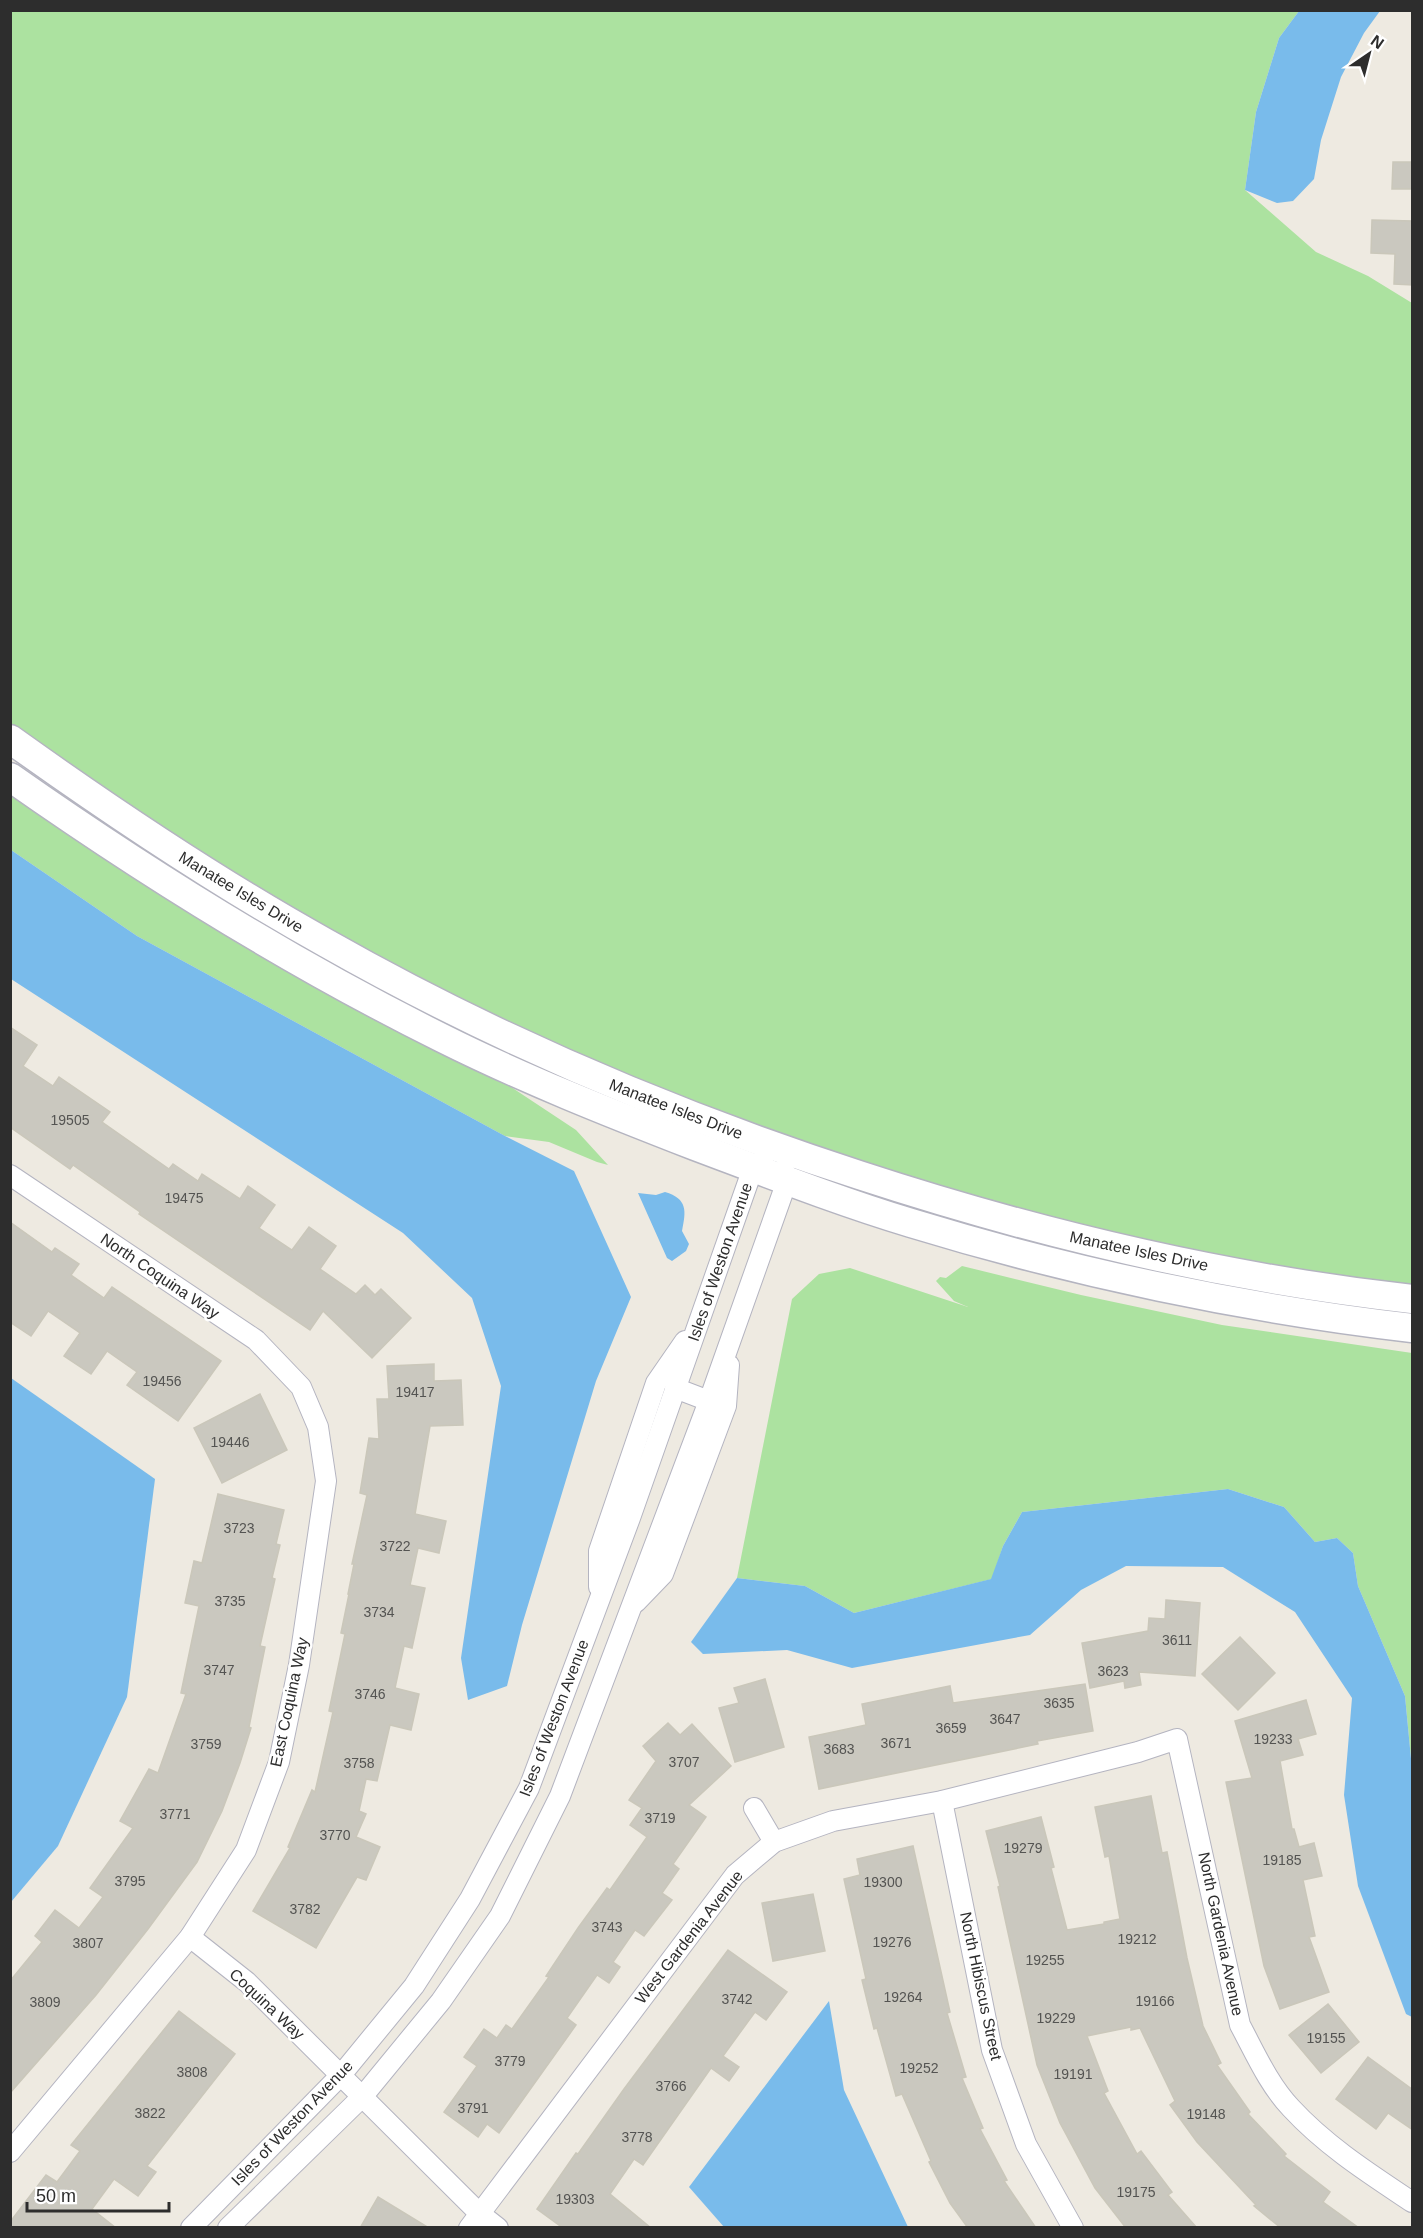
<svg xmlns="http://www.w3.org/2000/svg" width="1423" height="2238" viewBox="0 0 1423 2238" font-family="Arial,sans-serif">
  <style>
    .green { fill: #ace2a0 }
    .water { fill: #79bbeb }
    .building { fill: #cac8bf; stroke: #cac7ba; stroke-width: 1.5 }
    .lines { fill: none; stroke-linecap: round; stroke-linejoin: round }
    .street-casing { stroke: #b4b4c0; stroke-width: 22 }
    .secondary-casing { stroke: #b4b4c0; stroke-width: 31 }
    .street { stroke: #fff; stroke-width: 20 }
    .secondary { stroke: #fff; stroke-width: 28 }
    .labels { text-anchor: middle; dominant-baseline: central; stroke-width: 5; stroke-linejoin: round; paint-order: stroke }
    .number-label { font-size: 14px; fill: #545452 }
    .street-label { font-size: 16px; fill: #2d2d2d; stroke: #fff }
  </style>
  <rect width="100%" height="100%" fill="#eeeae1"/>
  <g class="green">
    <polygon points="10,11 1299,11 1279,38 1256,112 1245,190 1316,252 1368,276 1412,303 1412,1299 941,1202 450,1010 11,739"/>
    <polygon points="10,792 178,906 424,1043 505,1083 576,1130 608,1165 597,1162 549,1142 505,1136 137,936 11,850"/>
    <polygon points="962,1266 1081,1295 1222,1325 1412,1353 1412,1769 1405,1696 1358,1586 1353,1553 1337,1538 1315,1542 1284,1507 1228,1489 1022,1512 1003,1546 992,1579 854,1613 805,1586 737,1578 792,1299 819,1274 850,1268 968,1307 954,1301 936,1281 940,1277 946,1278"/>
  </g>
  <g class="water">
    <polygon points="1299,11 1380,11 1364,33 1341,77 1321,140 1314,179 1293,201 1277,203 1245,190 1256,112 1279,38"/>
    <polygon points="11,850 137,936 505,1136 574,1171 631,1297 596,1381 522,1625 507,1686 468,1700 461,1658 501,1386 472,1298 403,1233 11,979"/>
    <path d="M665,1192c23,7 21,19 17,39l7,13 -3,7 -14,10 -5,-3 -29,-65 18,2z"/>
    <polygon points="11,1378 155,1479 127,1697 58,1846 11,1902"/>
    <polygon points="1228,1489 1284,1507 1315,1542 1337,1538 1353,1553 1358,1586 1405,1696 1412,1769 1412,2017 1406,2014 1358,1886 1344,1795 1352,1698 1295,1612 1223,1567 1126,1566 1081,1590 1030,1635 852,1668 787,1650 703,1654 691,1642 737,1578 805,1586 854,1613 991,1579 1003,1546 1022,1512"/>
    <polygon points="829,2001 844,2090 908,2227 724,2227 689,2187"/>
  </g>
  <g class="building">
    <polygon points="1393,162 1413,162 1413,189 1392,189"/>
    <polygon points="1372,220 1413,221 1413,285 1394,284 1395,254 1371,253"/>
    <polygon points="10,1027 37,1045 23,1066 53,1086 59,1077 110,1112 102,1122 169,1169 173,1164 198,1181 202,1174 240,1199 248,1186 275,1205 259,1228 292,1250 309,1227 336,1246 320,1269 356,1294 365,1285 375,1295 381,1289 411,1318 372,1358 323,1311 310,1330 139,1214 140,1212 73,1165 70,1169 10,1127"/>
    <polygon points="10,1222 52,1252 55,1248 79,1264 71,1275 104,1298 112,1287 221,1361 178,1421 127,1385 137,1372 107,1351 91,1374 64,1356 80,1333 48,1311 31,1336 10,1322"/>
    <polygon points="434,1364 434,1381 461,1380 463,1425 430,1426 415,1514 446,1521 439,1553 418,1548 410,1585 425,1588 412,1648 404,1646 395,1688 419,1694 411,1730 390,1725 377,1781 366,1779 359,1811 366,1814 356,1837 380,1847 366,1880 357,1877 316,1948 253,1911 290,1848 288,1847 312,1790 315,1792 333,1712 329,1711 345,1634 341,1633 349,1594 348,1594 354,1564 352,1564 367,1495 360,1493 369,1438 379,1439 377,1399 389,1399 387,1366"/>
    <polygon points="260,1394 287,1450 222,1483 194,1428"/>
    <polygon points="218,1494 284,1510 276,1544 280,1545 272,1578 275,1579 260,1646 265,1647 249,1727 251,1728 240,1763 222,1811 197,1862 148,1929 96,1995 10,2093 10,1981 42,1942 35,1936 55,1910 79,1928 103,1897 90,1888 133,1828 120,1821 149,1769 158,1773 186,1694 181,1693 199,1606 185,1603 194,1561 202,1563"/>
    <polygon points="1166,1600 1200,1603 1195,1676 1139,1672 1141,1685 1125,1688 1124,1681 1090,1688 1082,1643 1148,1631 1149,1618 1165,1619"/>
    <polygon points="1240,1637 1275,1673 1238,1710 1202,1674"/>
    <polygon points="765,1679 784,1747 735,1762 719,1708 739,1703 734,1688"/>
    <polygon points="1085,1684 1093,1731 1037,1741 1038,1744 819,1789 809,1737 866,1725 862,1704 950,1686 953,1703"/>
    <polygon points="1306,1700 1316,1734 1298,1739 1303,1755 1280,1761 1292,1829 1294,1829 1299,1847 1314,1843 1322,1876 1303,1880 1315,1936 1309,1937 1329,1992 1280,2009 1264,1966 1226,1782 1252,1778 1235,1721"/>
    <polygon points="668,1723 680,1735 692,1724 731,1766 689,1805 706,1817 673,1864 679,1869 662,1893 672,1900 644,1936 635,1930 613,1962 620,1967 609,1983 597,1975 567,2018 576,2025 499,2133 487,2124 478,2137 444,2112 477,2066 464,2057 484,2029 497,2038 506,2025 512,2029 549,1977 546,1976 578,1928 607,1888 610,1890 647,1837 630,1825 642,1808 629,1800 656,1761 643,1746"/>
    <polygon points="1151,1796 1162,1853 1167,1852 1187,1958 1203,2026 1221,2063 1217,2065 1250,2112 1248,2114 1286,2154 1284,2156 1330,2192 1323,2202 1359,2228 1281,2228 1254,2206 1256,2205 1197,2142 1170,2105 1175,2101 1140,2028 1131,2030 1131,2027 1087,2036 1108,2091 1104,2093 1137,2154 1141,2151 1172,2192 1168,2195 1197,2228 1126,2228 1095,2188 1060,2123 1037,2065 998,1887 1000,1886 986,1831 1041,1817 1054,1867 1051,1868 1067,1930 1104,1924 1104,1922 1120,1919 1109,1856 1105,1857 1095,1807"/>
    <polygon points="913,1846 950,2012 947,2013 966,2077 962,2078 983,2128 980,2129 1007,2180 1004,2181 1036,2228 968,2228 950,2203 929,2162 931,2161 902,2094 896,2096 877,2028 874,2029 862,1980 866,1979 844,1879 860,1875 857,1859"/>
    <polygon points="813,1894 825,1951 773,1961 762,1903"/>
    <polygon points="728,1950 787,1992 766,2020 755,2012 723,2056 739,2067 729,2081 711,2068 643,2165 634,2159 610,2194 651,2228 563,2228 537,2209 576,2153 578,2154 624,2089"/>
    <polygon points="1328,2004 1359,2042 1321,2073 1289,2035"/>
    <polygon points="179,2011 235,2054 147,2166 156,2172 138,2196 114,2179 92,2209 116,2228 10,2228 10,2222 46,2175 57,2182 80,2151 71,2145"/>
    <polygon points="1368,2057 1413,2090 1413,2130 1388,2113 1376,2129 1336,2099"/>
    <polygon points="378,2197 429,2228 360,2228"/>
  </g>
  <g class="lines">
    <defs>
      <g id="street">
        <polyline points="10,1175 256,1340 301,1387 318,1427 326,1481 299,1665 279,1762 246,1850 190,1937 10,2152"/>
        <polyline points="675,1388 709,1401"/>
        <polyline points="599,1587 599,1551 656,1383 685,1341"/>
        <polyline points="636,1602 663,1574 726,1406 729,1365"/>
        <polyline points="942,1801 992,2050 1026,2144 1073,2228"/>
        <polyline points="754,1808 774,1842"/>
        <polyline points="190,1937 247,1982 479,2213 498,2228"/>
        <polyline points="191,2228 341,2075 414,1986 470,1899 529,1788 630,1518 753,1168 763,1160"/>
        <polyline points="228,2228 363,2096 441,2001 500,1916 560,1796 709,1401 787,1181 784,1170"/>
        <path d="M469,2228l266,-353 39,-33 59,-21 109,-20 196,-49 39,-13 63,286c15,28 29,60 51,83 35,38 79,66 121,94"/>
      </g>
      <g id="secondary">
        <path d="M10,739c102,73 206,143 316,204 169,96 348,172 533,232 180,59 365,103 553,124"/>
        <path d="M10,777c138,97 281,186 432,261 82,41 168,75 253,108 72,27 143,55 216,77 160,49 336,86 501,105"/>
      </g>
    </defs>
    <use href="#street" class="street-casing"/>
    <use href="#secondary" class="secondary-casing"/>
    <use href="#street" class="street"/>
    <use href="#secondary" class="secondary"/>
  </g>
  <g class="labels">
    <g class="number-label">
      <text x="70" y="1120">19505</text>
      <text x="184" y="1198">19475</text>
      <text x="162" y="1381">19456</text>
      <text x="415" y="1392">19417</text>
      <text x="230" y="1442">19446</text>
      <text x="239" y="1528">3723</text>
      <text x="395" y="1546">3722</text>
      <text x="230" y="1601">3735</text>
      <text x="379" y="1612">3734</text>
      <text x="1177" y="1640">3611</text>
      <text x="219" y="1670">3747</text>
      <text x="1113" y="1671">3623</text>
      <text x="370" y="1694">3746</text>
      <text x="1059" y="1703">3635</text>
      <text x="1005" y="1719">3647</text>
      <text x="951" y="1728">3659</text>
      <text x="1273" y="1739">19233</text>
      <text x="896" y="1743">3671</text>
      <text x="206" y="1744">3759</text>
      <text x="839" y="1749">3683</text>
      <text x="684" y="1762">3707</text>
      <text x="359" y="1763">3758</text>
      <text x="175" y="1814">3771</text>
      <text x="660" y="1818">3719</text>
      <text x="335" y="1835">3770</text>
      <text x="1023" y="1848">19279</text>
      <text x="1282" y="1860">19185</text>
      <text x="130" y="1881">3795</text>
      <text x="883" y="1882">19300</text>
      <text x="305" y="1909">3782</text>
      <text x="607" y="1927">3743</text>
      <text x="1137" y="1939">19212</text>
      <text x="892" y="1942">19276</text>
      <text x="88" y="1943">3807</text>
      <text x="1045" y="1960">19255</text>
      <text x="903" y="1997">19264</text>
      <text x="737" y="1999">3742</text>
      <text x="1155" y="2001">19166</text>
      <text x="45" y="2002">3809</text>
      <text x="1056" y="2018">19229</text>
      <text x="1326" y="2038">19155</text>
      <text x="510" y="2061">3779</text>
      <text x="919" y="2068">19252</text>
      <text x="192" y="2072">3808</text>
      <text x="1073" y="2074">19191</text>
      <text x="671" y="2086">3766</text>
      <text x="473" y="2108">3791</text>
      <text x="150" y="2113">3822</text>
      <text x="1206" y="2114">19148</text>
      <text x="637" y="2137">3778</text>
      <text x="1136" y="2192">19175</text>
      <text x="575" y="2199">19303</text>
    </g>
    <g class="street-label">
      <text transform="translate(241 892) rotate(31)">Manatee Isles Drive</text>
      <text transform="translate(676 1109) rotate(21)">Manatee Isles Drive</text>
      <text transform="translate(1139 1251) rotate(12)">Manatee Isles Drive</text>
      <text transform="translate(720 1262) rotate(-71)">Isles of Weston Avenue</text>
      <text transform="translate(160 1276) rotate(34)">North Coquina Way</text>
      <text transform="translate(289 1702) rotate(-78)">East Coquina Way</text>
      <text transform="translate(554 1718) rotate(-69)">Isles of Weston Avenue</text>
      <text transform="translate(1221 1934) rotate(78)">North Gardenia Avenue</text>
      <text transform="translate(689 1937) rotate(-52)">West Gardenia Avenue</text>
      <text transform="translate(981 1986) rotate(78)">North Hibiscus Street</text>
      <text transform="translate(267 2004) rotate(43)">Coquina Way</text>
      <text transform="translate(292 2123) rotate(-46)">Isles of Weston Avenue</text>
    </g>
  </g>
  <rect width="1423" height="2238" fill="none" stroke="#2d2d2d" stroke-width="24"/>
  <g transform="translate(1369 54) rotate(35)" stroke="#ffffff" stroke-width="4.5" paint-order="stroke">
  <path d="M0-4.5L10 22L0 15L-10 22Z" fill="#2d2d2d"/>
  <text y="-9" font-size="16" font-weight="bold" text-anchor="middle" fill="#2d2d2d">N</text>
  </g>
  <path d="M27 2202v9h142v-9" fill="none" stroke="#2d2d2d" stroke-width="3"/>
  <text x="36" y="2202" font-size="18" fill="#2d2d2d" stroke="#ffffff" stroke-width="4.5" paint-order="stroke">50 m</text>
</svg>
